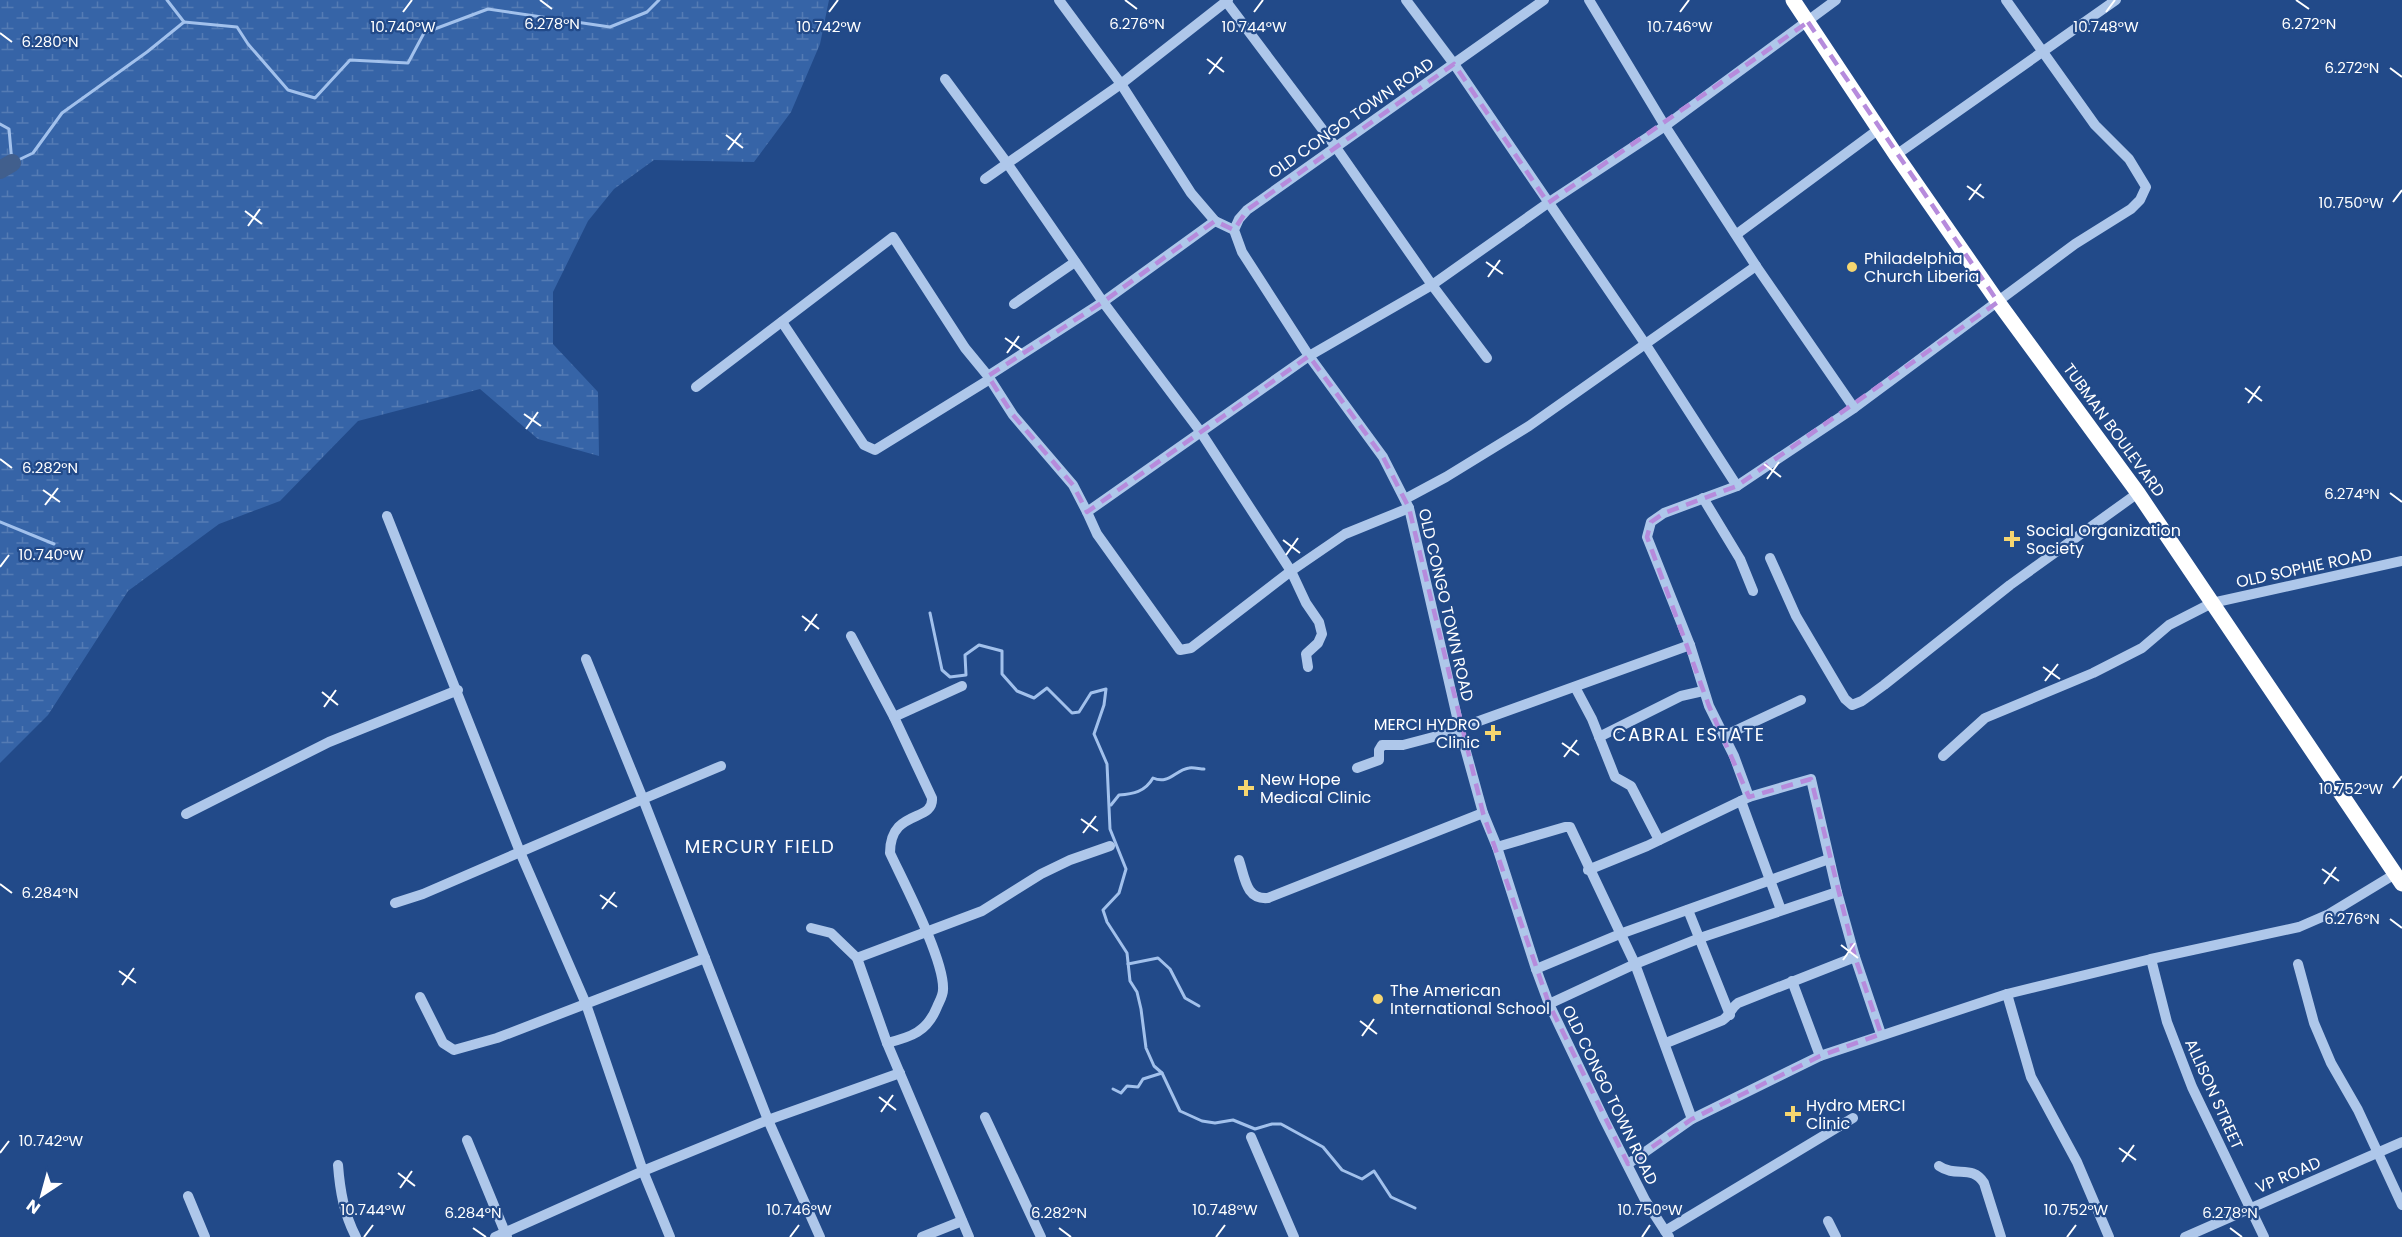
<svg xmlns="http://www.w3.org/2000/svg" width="2402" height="1237" viewBox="0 0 2402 1237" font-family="Poppins,sans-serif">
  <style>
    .wetland { fill: url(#wetland-marsh) }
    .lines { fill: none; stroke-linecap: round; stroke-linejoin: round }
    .stream { stroke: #a2c1ec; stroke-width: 3 }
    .river { stroke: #415f8d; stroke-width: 18 }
    .minor { stroke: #aec7ea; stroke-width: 10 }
    .highway { stroke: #fff; stroke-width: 15 }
    .marked { fill: none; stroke: #b68bdc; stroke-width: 4.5; stroke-dasharray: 12 8; stroke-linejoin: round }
    .ticks { fill: none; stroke: #fff; stroke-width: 2 }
    .poi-dot { fill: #f6d670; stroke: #224a89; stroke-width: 2 }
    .labels { text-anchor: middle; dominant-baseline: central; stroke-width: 4.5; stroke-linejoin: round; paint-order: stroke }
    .street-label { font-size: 16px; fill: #fff; stroke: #224a89 }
    .poi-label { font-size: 16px; fill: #fff; stroke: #224a89; text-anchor: start }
    .neighbourhood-label { font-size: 18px; letter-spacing: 1.5px; fill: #fff; stroke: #224a89 }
    .ticks-label { font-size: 15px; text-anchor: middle; fill: #fff; stroke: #224a89; stroke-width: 4.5; stroke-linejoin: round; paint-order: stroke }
  </style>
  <defs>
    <pattern id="wetland-marsh" width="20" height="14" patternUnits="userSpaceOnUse" patternTransform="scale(1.5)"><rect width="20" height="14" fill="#3664a7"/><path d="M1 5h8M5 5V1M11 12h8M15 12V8" fill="none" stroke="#547bb4"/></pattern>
  </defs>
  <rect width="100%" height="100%" fill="#224a89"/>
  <polygon class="wetland" points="0,0 829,0 820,44 791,112 754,162 654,160 614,189 588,221 553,292 553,344 598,392 599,456 538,439 480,389 358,421 280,501 219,524 128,591 48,715 0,763"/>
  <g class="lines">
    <g class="stream">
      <polyline points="167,0 184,22"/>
      <polyline points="0,124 9,129 12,163 33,153 62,113 147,52 184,22 237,27 248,44 288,90 315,98 350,60 408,63 424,33 488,9 610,27 647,12 659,0"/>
      <polyline points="0,522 54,544"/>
      <polyline points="930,613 942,670 950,677 966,675 965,655 979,645 1002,651 1002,674 1017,691 1034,698 1047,688 1072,713 1079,712 1091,693 1106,689 1104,705 1094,734 1107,764 1110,829 1126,869 1119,893 1103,910 1107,922 1127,953 1130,981 1137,992 1141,1009 1146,1048 1154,1066 1162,1073 1180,1111 1202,1121 1215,1123 1233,1120 1255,1129 1272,1124 1281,1124 1323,1147 1342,1170 1362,1179 1374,1171 1391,1197 1415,1208"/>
      <path d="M1111,805l8,-10c14,-1 26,-3 34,-17 16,7 22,-8 36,-10 4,-1 11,1 15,1"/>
      <polyline points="1128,964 1158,958 1170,969 1185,998 1199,1006"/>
      <polyline points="1113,1089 1121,1093 1127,1086 1138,1087 1143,1079 1162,1073"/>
    </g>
    <polyline class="river" points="0,170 12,163"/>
    <g class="minor">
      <polyline points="1059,0 1121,84 1191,193 1215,221 1234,230"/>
      <polyline points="1225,0 1335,146 1432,285 1487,358"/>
      <polyline points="1406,0 1454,64 1646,345 1737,486"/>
      <polyline points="1544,0 1247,210 1239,219 1234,230 1242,252 1309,356 1383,457 1409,508 1460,730 1483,813 1497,847 1536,969 1549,1004 1604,1119 1645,1200 1669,1237"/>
      <polyline points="1589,0 1665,126 1756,266 1854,408"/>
      <polyline points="945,79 1007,163 1103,302 1200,431 1291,571 1306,603 1319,622 1322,634 1318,643 1306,654 1308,667"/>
      <polyline points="1896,155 2116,0"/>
      <polyline points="985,179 1121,84 1228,0"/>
      <polyline points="1737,234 1879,129"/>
      <polyline points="1014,304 1075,262"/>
      <polyline points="782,322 864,445 875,450 990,379"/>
      <polyline points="988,376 1103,302 1215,221"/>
      <polyline points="696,387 893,237 965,348 988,376 1013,415 1073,485 1087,512"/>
      <polyline points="1703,498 1740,559 1753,591"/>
      <polyline points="1405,499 1446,477 1529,426 1756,266"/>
      <polyline points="1409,508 1345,534 1291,571 1191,648 1180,650 1097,534 1087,512 1309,356 1432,285 1548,203 1665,126 1836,0"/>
      <polyline points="387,516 520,852 586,1004 643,1171 670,1237"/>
      <polyline points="1770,558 1796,616 1845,699 1852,705 1862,701 1884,685 2010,585 2138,493"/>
      <path d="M851,636l43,81 38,81c2,25 -42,10 -42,55 14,30 55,108 53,137 0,6 -4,12 -6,17 -10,25 -26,30 -50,36l82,194"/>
      <polyline points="1690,645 1709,706 1734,756 1749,797"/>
      <polyline points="1575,687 1592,719 1615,777 1631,786 1659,840"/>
      <polyline points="894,717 962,686"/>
      <polyline points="1458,723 1468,725 1690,645 1647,537 1651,522 1664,513 1737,486 1854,408 2075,244 2131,209 2140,200 2146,187 2129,159 2095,125 2006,0"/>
      <polyline points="1724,736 1801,700"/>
      <polyline points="1599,737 1681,696 1703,691"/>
      <polyline points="1943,756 1985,718 2093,673 2142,648 2169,625 2212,603 2402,561"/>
      <polyline points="721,766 643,799 768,1120 820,1237"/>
      <polyline points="1357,768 1379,760 1379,750 1382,745 1403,745 1460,730"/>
      <polyline points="1741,801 1781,910"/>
      <polyline points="186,814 329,742 458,690"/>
      <polyline points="1497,847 1565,827 1570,827 1635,964 1692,1119"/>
      <path d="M1239,860c6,18 7,40 29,38l215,-85"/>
      <polyline points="1588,870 1647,846 1749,797 1811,779 1837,892 1855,957 1881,1034"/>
      <polyline points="395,903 423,894 643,799 586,659"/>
      <polyline points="1688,910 1730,1015"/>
      <polyline points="811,928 831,933 857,958 887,1043"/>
      <polyline points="857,958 982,911 1041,874 1070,860 1110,846"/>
      <polyline points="2151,959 2167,1022 2192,1087 2264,1237"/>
      <polyline points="2298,964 2314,1023 2331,1063 2358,1110 2402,1205"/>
      <polyline points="1536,969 1620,934 1829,859"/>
      <polyline points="1792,981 1820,1056"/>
      <polyline points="2007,994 2031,1077 2077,1162 2109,1237"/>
      <polyline points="420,997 443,1043 454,1050 497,1038 705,958"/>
      <polyline points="1549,1004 1635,964 1700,938 1837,892"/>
      <path d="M1666,1043l57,-23c7,-5 8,-12 15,-17l117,-46"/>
      <polyline points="985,1117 1041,1237"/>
      <polyline points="1251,1137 1294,1237"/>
      <polyline points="467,1140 507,1237"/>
      <polyline points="1628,1164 1692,1119 1820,1056 2007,994 2151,959 2299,927 2329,914 2395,874"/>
      <path d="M338,1165c2,26 6,49 18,72"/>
      <path d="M1939,1166c17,12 33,-2 45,17l17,54"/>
      <polyline points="188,1196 205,1237"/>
      <polyline points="1828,1221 1836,1237"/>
      <polyline points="1665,1231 1853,1118"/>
      <polyline points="495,1237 643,1171 768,1120 900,1073"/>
      <polyline points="922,1237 962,1221"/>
      <polyline points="2185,1237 2402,1142"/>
    </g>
    <polyline class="highway" points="1793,0 1896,155 1998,302 2138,493 2402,884"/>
  </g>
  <path class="marked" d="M1808,22l190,280 -261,184 -73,27 -13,9 -4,15 62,169 40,91 62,-18 44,178 26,77 -61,22 -128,63 -64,45 -79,-160 -66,-191 -74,-305 -26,-51 -74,-101 -222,156 -14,-27 -60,-70 -25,-39 115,-74 112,-81 19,9 13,-20 207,-146 94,139z"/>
  <path class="ticks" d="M540,0l12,9M1125,0l12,9M2296,0l13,9M403,12l9,-12M829,12l9,-12M1254,12l9,-12M1680,12l9,-12M2106,12l9,-12M0,33l12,9M1207,59l17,13M2390,68l12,9M1209,74l13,-17M726,135l17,13M728,150l13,-17M1967,186l17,12M1969,200l12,-16M2393,202l9,-12M245,211l17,13M248,226l12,-17M1486,262l17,12M1488,277l12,-17M1005,338l17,12M1007,353l12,-17M2245,388l17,13M2248,403l12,-17M524,414l17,12M526,429l12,-17M0,459l12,9M1764,464l17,13M1767,479l12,-17M43,490l17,12M2390,493l12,9M45,505l13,-17M1283,540l17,13M1286,555l12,-17M0,567l9,-12M802,616l17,13M805,631l12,-17M2043,667l17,12M2045,681l13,-17M322,692l16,13M324,707l12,-17M1562,743l17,12M1564,757l13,-17M2393,788l9,-12M1081,819l17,12M1083,833l13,-17M2322,869l17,12M0,884l12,9M2324,884l12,-17M600,895l17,12M602,909l13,-17M2390,919l12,9M1841,945l17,13M1843,960l12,-17M119,971l17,12M122,985l12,-17M1360,1021l17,13M1362,1036l12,-17M879,1097l17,13M881,1112l12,-17M2119,1148l17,12M0,1153l9,-12M2122,1162l12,-17M398,1173l17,13M400,1188l12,-17M473,1228l13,9M1059,1228l12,9M2230,1228l12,9M364,1237l9,-12M790,1237l9,-12M1216,1237l9,-12M1642,1237l8,-12M2067,1237l9,-12"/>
  <g class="poi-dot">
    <circle cx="1852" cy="267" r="6"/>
    <path d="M2009 530h6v6h6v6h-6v6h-6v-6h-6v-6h6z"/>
    <path d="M1490 724h6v6h6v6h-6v6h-6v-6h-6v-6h6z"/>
    <path d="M1243 779h6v6h6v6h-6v6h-6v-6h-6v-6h6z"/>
    <circle cx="1378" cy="999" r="6"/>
    <path d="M1790 1105h6v6h6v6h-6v6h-6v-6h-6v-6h6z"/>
  </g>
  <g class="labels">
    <g class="street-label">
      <text transform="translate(1351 118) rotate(-35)">OLD CONGO TOWN ROAD</text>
      <text transform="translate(2114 430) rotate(54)">TUBMAN BOULEVARD</text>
      <text transform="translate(2304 568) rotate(-12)">OLD SOPHIE ROAD</text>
      <text transform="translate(1446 605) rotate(77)">OLD CONGO TOWN ROAD</text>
      <text transform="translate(2214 1094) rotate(66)">ALLISON STREET</text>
      <text transform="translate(1610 1095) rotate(64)">OLD CONGO TOWN ROAD</text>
      <text transform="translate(2288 1175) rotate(-23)">VP ROAD</text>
    </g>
    <g class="poi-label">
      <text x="1864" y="258">Philadelphia<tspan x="1864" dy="18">Church Liberia</tspan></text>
      <text x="2026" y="530">Social Organization<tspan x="2026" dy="18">Society</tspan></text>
      <text x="1480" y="724" text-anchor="end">MERCI HYDRO<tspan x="1480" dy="18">Clinic</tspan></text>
      <text x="1260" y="779">New Hope<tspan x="1260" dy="18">Medical Clinic</tspan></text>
      <text x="1390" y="990">The American<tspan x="1390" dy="18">International School</tspan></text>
      <text x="1806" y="1105">Hydro MERCI<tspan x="1806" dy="18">Clinic</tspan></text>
    </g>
    <g class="neighbourhood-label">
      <text x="1689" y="734">CABRAL ESTATE</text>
      <text x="760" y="846">MERCURY FIELD</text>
    </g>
  </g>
  <g class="ticks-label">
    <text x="552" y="29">6.278°N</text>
    <text x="1137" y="29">6.276°N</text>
    <text x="2309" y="29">6.272°N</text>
    <text x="403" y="32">10.740°W</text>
    <text x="829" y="32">10.742°W</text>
    <text x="1254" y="32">10.744°W</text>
    <text x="1680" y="32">10.746°W</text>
    <text x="2106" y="32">10.748°W</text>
    <text x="50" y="47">6.280°N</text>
    <text x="2352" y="73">6.272°N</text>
    <text x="2351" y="208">10.750°W</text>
    <text x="50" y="473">6.282°N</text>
    <text x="2352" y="499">6.274°N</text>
    <text x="51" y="560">10.740°W</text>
    <text x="2351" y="794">10.752°W</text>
    <text x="50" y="898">6.284°N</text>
    <text x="2352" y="924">6.276°N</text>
    <text x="51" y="1146">10.742°W</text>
    <text x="373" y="1215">10.744°W</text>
    <text x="799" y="1215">10.746°W</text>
    <text x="1225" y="1215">10.748°W</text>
    <text x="1650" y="1215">10.750°W</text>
    <text x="2076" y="1215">10.752°W</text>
    <text x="473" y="1218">6.284°N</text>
    <text x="1059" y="1218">6.282°N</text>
    <text x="2230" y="1218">6.278°N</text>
  </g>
  <g transform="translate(42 1195) rotate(216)" stroke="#224a89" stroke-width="4.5" paint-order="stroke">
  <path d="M0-4.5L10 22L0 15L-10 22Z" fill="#ffffff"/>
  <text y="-9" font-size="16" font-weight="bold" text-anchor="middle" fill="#ffffff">N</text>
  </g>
</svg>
